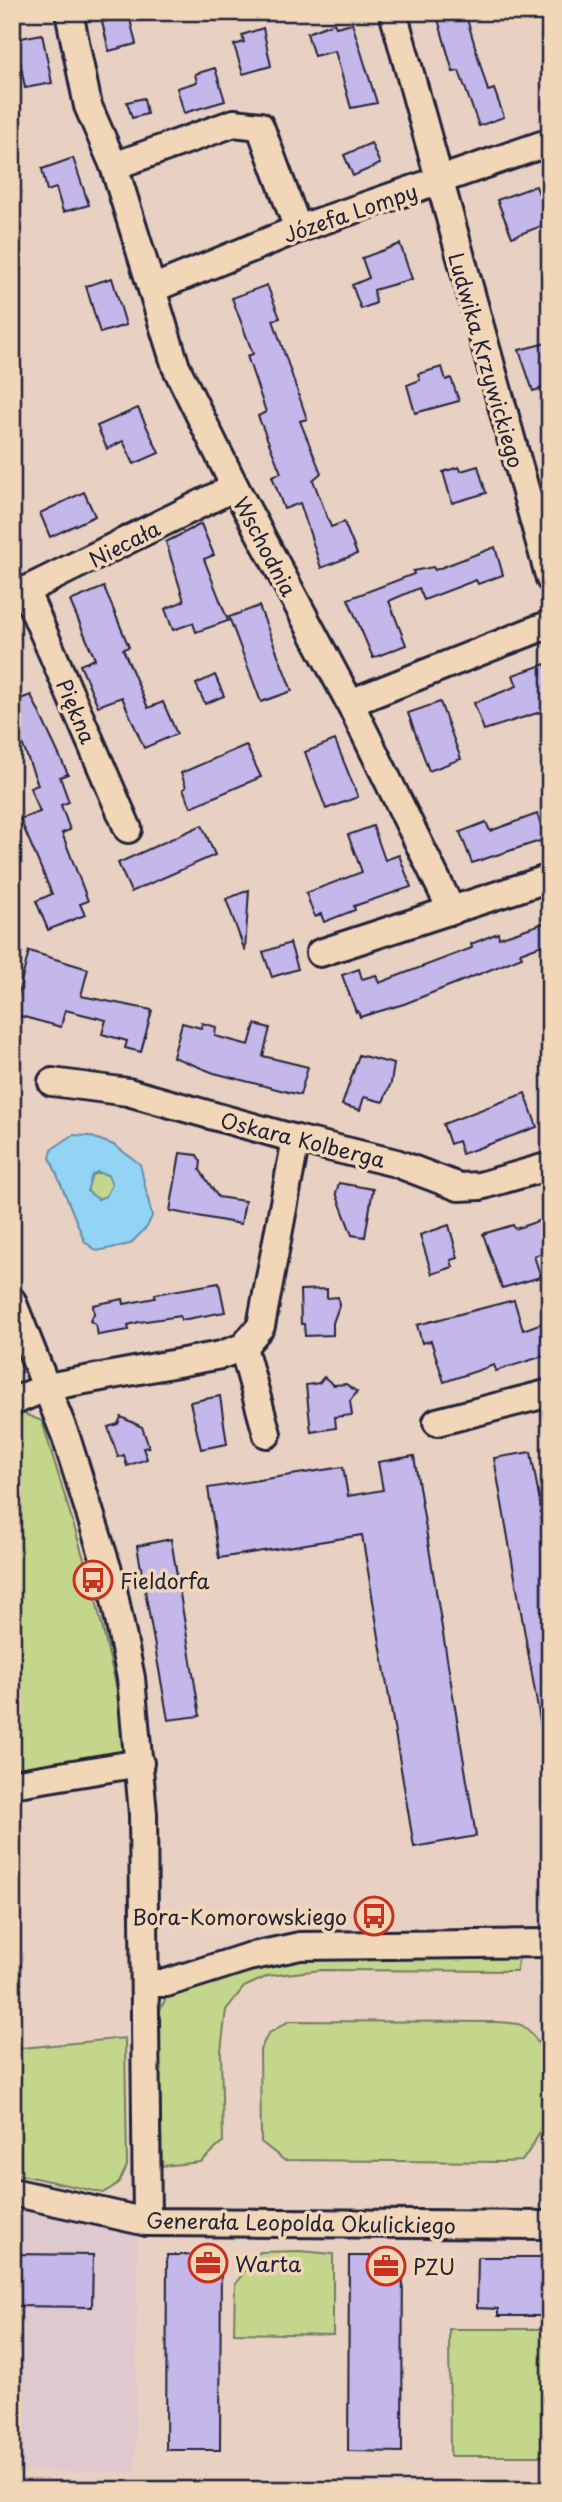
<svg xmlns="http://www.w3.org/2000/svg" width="562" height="2502" viewBox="0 0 562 2502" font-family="'Playpen Sans',sans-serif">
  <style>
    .built { fill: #ddc9ce }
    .green { fill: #c4d68b; stroke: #737c63; stroke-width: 2 }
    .water { fill: #93d4f4; stroke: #668daa; stroke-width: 2; fill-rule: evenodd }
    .building { fill: #c4b7e9; stroke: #22223b; stroke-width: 2 }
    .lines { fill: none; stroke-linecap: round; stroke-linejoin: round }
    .minor-casing { stroke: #22223b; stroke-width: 32 }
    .minor { stroke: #f1d7b8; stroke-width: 26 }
    .labels { text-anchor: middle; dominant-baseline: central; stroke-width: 7; stroke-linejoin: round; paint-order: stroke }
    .street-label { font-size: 21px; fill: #22223b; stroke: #f1d7b8 }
    .poi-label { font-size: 21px; fill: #22223b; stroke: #f1d7b8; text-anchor: start }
  </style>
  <rect width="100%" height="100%" fill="#e8d1c2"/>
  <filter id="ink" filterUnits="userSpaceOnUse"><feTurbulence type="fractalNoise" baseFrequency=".0143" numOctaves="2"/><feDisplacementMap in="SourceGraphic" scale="14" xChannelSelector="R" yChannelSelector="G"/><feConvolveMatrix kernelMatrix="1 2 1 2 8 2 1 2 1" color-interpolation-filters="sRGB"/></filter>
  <g filter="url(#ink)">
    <polygon class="built" points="12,2181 138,2207 135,2472 12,2471"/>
    <g class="green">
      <circle cx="100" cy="1186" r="13"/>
      <polygon points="12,1409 42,1421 94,1592 132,1753 12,1769"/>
      <polygon points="334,1954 519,1954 517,1971 321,1970 268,1976 244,1987 226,2010 221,2051 223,2142 201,2162 162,2166 158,2014 166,1998 178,1991 272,1962"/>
      <path d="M289,2021l207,1c8,1 20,0 27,4 27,17 27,69 20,96 -4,15 -12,26 -21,39l-20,1 -218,-2 -23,-18 -1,-92 8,-16z"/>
      <polygon points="125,2038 127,2166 119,2183 103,2193 12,2173 12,2049"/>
      <polygon points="300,2251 333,2254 333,2335 234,2333 235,2284 260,2252"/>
      <polygon points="449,2329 550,2329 550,2456 450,2456"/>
    </g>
    <path class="water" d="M73,1135l16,1 25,9 26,19 12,52 -5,11 -17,17 -33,7 -12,-9 -35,-84 2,-9zM97,1172l11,3 4,10 -6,11 -8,3 -11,-8 5,-16z"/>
    <g class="building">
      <polygon points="436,12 465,12 488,91 494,89 504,117 479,126 459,71 453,72"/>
      <polygon points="129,15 136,44 109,51 102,22"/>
      <polygon points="334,23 336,27 352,23 377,103 351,108 335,51 314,56 307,33"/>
      <polygon points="263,28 271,66 243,74 234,45 244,42 242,35"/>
      <polygon points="42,34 52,83 25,88 16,39"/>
      <polygon points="215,68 225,101 184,113 177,88 197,82 195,74"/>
      <polygon points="144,98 147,114 132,118 127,102"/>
      <polygon points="371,143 380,164 353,176 344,155"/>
      <polygon points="73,158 89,205 63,212 56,188 47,191 42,169"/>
      <polygon points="536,186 550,223 512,237 497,200"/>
      <polygon points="400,244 412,279 374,290 376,303 361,309 352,285 369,278 362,258"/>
      <polygon points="112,278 126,325 100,333 86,286"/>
      <polygon points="267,285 280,318 273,320 307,419 300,421 321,473 313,480 331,527 344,522 357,554 321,568 300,503 284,509 272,476 281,473 258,416 266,412 247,356 253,354 232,298"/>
      <polygon points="550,342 550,386 533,391 519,350"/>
      <polygon points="442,367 446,380 451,378 459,401 415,413 407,385 420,380 418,374"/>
      <polygon points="138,408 159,453 134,464 123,441 107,449 97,426"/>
      <polygon points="478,466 486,493 452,503 443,472 459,467 461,471"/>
      <polygon points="84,492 95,516 50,537 40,513"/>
      <polygon points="201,524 214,555 204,559 228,621 196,632 193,623 173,630 165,609 184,601 166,542"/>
      <polygon points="495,547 503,575 478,584 476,580 424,600 419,588 389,601 406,645 373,658 348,599 414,574 413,571 433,567 435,570"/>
      <polygon points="104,587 129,647 123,649 148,708 163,702 177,734 144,748 122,697 98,706 80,665 95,659 70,601"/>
      <polygon points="259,606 292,691 261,702 229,617"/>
      <polygon points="545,664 550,678 550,709 484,730 474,703 517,686 513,675"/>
      <polygon points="215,675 224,696 205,704 196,684"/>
      <polygon points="31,695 68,774 60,777 69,802 61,805 70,830 62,833 88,901 80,904 85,915 48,930 36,901 52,894 20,819 40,812 30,788 38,785 20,738 12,741 12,702"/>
      <polygon points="440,702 461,759 429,771 408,713"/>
      <polygon points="335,740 358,797 326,809 305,752"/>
      <polygon points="246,745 261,777 191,807 183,789 186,787 181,773"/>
      <polygon points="537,814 546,839 472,863 460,832 486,822 490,831"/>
      <polygon points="202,825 215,855 131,892 118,863"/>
      <polygon points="373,826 385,860 399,855 411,887 354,906 355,910 324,922 321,914 315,917 306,893 362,872 348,835"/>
      <polygon points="249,890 245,951 226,899"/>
      <polygon points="550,921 550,942 520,953 522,957 404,1004 360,1017 358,1011 356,1012 342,975 359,969 362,979 376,975 379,983 472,948 471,944 498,933 499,938"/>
      <polygon points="290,943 298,969 272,977 263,952"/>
      <polygon points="29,951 88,969 81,996 152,1010 141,1052 125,1048 127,1041 102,1034 106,1020 65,1010 61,1027 13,1014"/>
      <polygon points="182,1023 201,1028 202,1023 216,1027 215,1036 249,1045 255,1024 270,1028 263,1056 308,1067 300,1095 214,1073 173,1057"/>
      <polygon points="359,1055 394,1064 391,1083 383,1102 364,1097 360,1110 342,1105"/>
      <polygon points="525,1093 537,1127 462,1154 458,1141 450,1144 443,1124"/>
      <polygon points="180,1153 197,1155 201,1162 200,1170 218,1197 245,1201 241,1224 170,1211"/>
      <polygon points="339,1183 373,1189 365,1237 352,1235 336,1193"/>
      <polygon points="550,1217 550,1250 534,1256 541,1277 502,1288 483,1234 513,1225 515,1229"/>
      <polygon points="449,1225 458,1258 451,1260 453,1267 432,1274 420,1235"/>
      <polygon points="219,1283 225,1312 181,1320 180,1316 139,1322 128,1325 129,1330 98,1335 96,1325 90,1321 94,1314 93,1305 123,1299 124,1304 155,1298 155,1294"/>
      <polygon points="327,1289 327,1298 338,1297 339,1306 333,1323 333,1335 305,1336 304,1324 301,1324 300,1290"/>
      <polygon points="514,1300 523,1330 550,1320 550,1354 496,1371 494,1365 444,1382 431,1341 422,1343 417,1325"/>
      <polygon points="324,1377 334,1385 346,1384 357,1392 350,1401 352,1415 335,1417 336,1428 311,1432 306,1385 319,1383"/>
      <polygon points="220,1396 227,1444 201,1449 190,1402"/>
      <polygon points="121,1417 142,1427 149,1447 143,1448 147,1459 127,1466 124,1455 118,1457 108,1427 118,1424"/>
      <polygon points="531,1452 550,1560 550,1725 541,1726 494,1458"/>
      <polygon points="414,1456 476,1836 414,1847 362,1535 219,1558 208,1488 343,1467 348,1496 383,1490 378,1462"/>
      <polygon points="171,1539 200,1716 168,1720 137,1546"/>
      <polygon points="12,2254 93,2255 92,2307 12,2306"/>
      <polygon points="167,2255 221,2255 220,2450 166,2450"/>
      <polygon points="349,2256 403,2256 402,2452 348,2451"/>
      <polygon points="478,2257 550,2257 550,2316 498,2316 498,2309 477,2308"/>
    </g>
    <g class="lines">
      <defs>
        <g id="minor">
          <polyline points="69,12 88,106 114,166 176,367 235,487 350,703 452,911"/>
          <polyline points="393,12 550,579"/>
          <polyline points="114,166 234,123 260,126 298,229"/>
          <polyline points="152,289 298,229 550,142"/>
          <polyline points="26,592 128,829"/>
          <polyline points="12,597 235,487"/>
          <polyline points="350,703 550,624"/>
          <polyline points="320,953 550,878"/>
          <polyline points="52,1082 128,1092 296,1139 396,1163 459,1187 480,1186 550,1166"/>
          <polyline points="12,1301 66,1437 111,1580 131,1678 143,1814 147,2222"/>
          <polyline points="243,1347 267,1434"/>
          <polyline points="12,1402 47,1387 221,1355 243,1347 261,1326 296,1139"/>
          <polyline points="437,1422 550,1393"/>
          <polyline points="12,1784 140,1763"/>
          <polyline points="147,1983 166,1983 248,1957 300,1946 550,1943"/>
          <polyline points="12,2192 147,2222 550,2225"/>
        </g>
      </defs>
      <use href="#minor" class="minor-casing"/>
      <use href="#minor" class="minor"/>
    </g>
  </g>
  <defs>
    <symbol id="bus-ring" viewBox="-11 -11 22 22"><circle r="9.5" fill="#f1d7b8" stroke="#c8321e" stroke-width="1.5"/><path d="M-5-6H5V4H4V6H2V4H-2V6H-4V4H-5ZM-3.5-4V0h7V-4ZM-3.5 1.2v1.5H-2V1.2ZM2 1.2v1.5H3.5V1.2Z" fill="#c8321e"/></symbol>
    <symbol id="office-ring" viewBox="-11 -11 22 22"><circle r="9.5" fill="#f1d7b8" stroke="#c8321e" stroke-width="1.5"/><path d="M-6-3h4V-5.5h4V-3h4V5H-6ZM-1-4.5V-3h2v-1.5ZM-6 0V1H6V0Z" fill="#c8321e"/></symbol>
  </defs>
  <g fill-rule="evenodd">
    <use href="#bus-ring" x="71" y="1558" width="44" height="44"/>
    <use href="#bus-ring" x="352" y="1894" width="44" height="44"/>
    <use href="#office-ring" x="186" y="2241" width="44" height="44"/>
    <use href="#office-ring" x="364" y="2244" width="44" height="44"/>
  </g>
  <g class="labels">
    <g class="street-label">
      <text transform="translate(350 212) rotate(-19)">Józefa Lompy</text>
      <text transform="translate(487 360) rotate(74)">Ludwika Krzywickiego</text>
      <text transform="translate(124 543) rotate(-27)">Niecała</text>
      <text transform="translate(266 546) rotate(62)">Wschodnia</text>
      <text transform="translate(77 711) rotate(67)">Piękna</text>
      <text transform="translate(303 1139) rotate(14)">Oskara Kolberga</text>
      <text transform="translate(301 2222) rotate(1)">Generała Leopolda Okulickiego</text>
    </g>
    <g class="poi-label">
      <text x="120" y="1580">Fieldorfa</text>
      <text x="347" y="1916" text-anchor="end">Bora-Komorowskiego</text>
      <text x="235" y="2263">Warta</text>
      <text x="413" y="2266">PZU</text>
    </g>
  </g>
  <rect width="562" height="2502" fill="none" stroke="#f1d7b8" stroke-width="42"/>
  <rect x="21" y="21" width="520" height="2460" fill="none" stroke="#22223b" stroke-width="2.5" filter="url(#ink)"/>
</svg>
